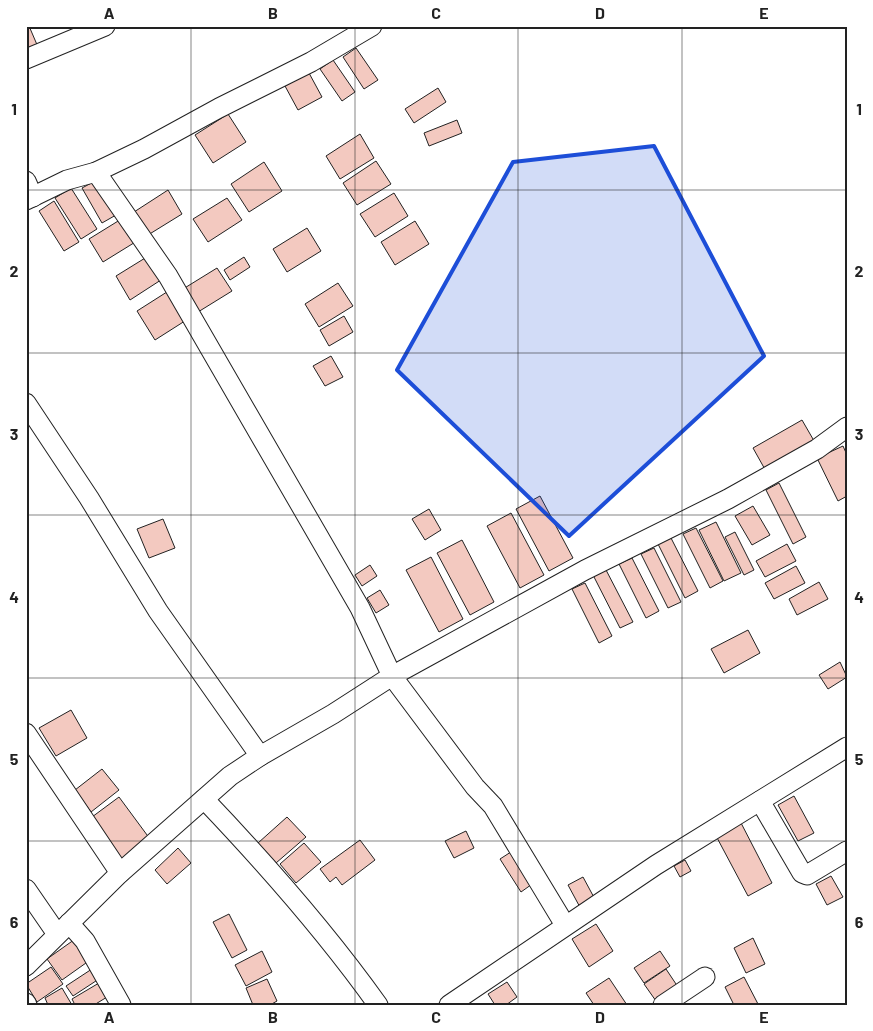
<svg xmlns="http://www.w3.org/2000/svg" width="873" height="1031" viewBox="0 0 873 1031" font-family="Barlow,sans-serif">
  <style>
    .building { fill: #f3c9c0; stroke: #222 }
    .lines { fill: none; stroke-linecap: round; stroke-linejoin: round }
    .minor-casing { stroke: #222; stroke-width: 21 }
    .minor { stroke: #fff; stroke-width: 19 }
    .marked { fill: #1d4ed8; fill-opacity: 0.2; stroke: #1d4ed8; stroke-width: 4; stroke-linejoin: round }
    .grid { fill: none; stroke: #222; stroke-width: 1; stroke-opacity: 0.55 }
    .neatline { fill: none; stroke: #222; stroke-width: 2 }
    .grid-label { font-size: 16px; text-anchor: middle; font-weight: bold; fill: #222 }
  </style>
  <rect width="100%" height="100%" fill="#fff"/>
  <g class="building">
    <polygon points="26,26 29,26 38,47 26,52"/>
    <polygon points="356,48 378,80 364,89 343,57"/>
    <polygon points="333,60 355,92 342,101 320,69"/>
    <polygon points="309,73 322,97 298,110 285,86"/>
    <polygon points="438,88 446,102 414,123 405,109"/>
    <polygon points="228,114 246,142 213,163 195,135"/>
    <polygon points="457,120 462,133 429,146 424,133"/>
    <polygon points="360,134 374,158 340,179 326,156"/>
    <polygon points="376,161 391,184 357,205 343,183"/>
    <polygon points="264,162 282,191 249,212 231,184"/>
    <polygon points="97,180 116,215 102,223 82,188"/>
    <polygon points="71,188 97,229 81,239 55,198"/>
    <polygon points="168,190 182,214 148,235 134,212"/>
    <polygon points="394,193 408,216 375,237 360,214"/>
    <polygon points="227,198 242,220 208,242 193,219"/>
    <polygon points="54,201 79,242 64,251 39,211"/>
    <polygon points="123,218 137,241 103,262 89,239"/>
    <polygon points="415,221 429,244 395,265 381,242"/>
    <polygon points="307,228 321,251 287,272 273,249"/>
    <polygon points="150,255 164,278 130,300 116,276"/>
    <polygon points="244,257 250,267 230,280 224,270"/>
    <polygon points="217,268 232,291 198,312 183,289"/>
    <polygon points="338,283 353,306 319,327 305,304"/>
    <polygon points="170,290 188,319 155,340 137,311"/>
    <polygon points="344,316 353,332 329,346 320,330"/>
    <polygon points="331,356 343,377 325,386 313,366"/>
    <polygon points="802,420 817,446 767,473 753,448"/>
    <polygon points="843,446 847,455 847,496 838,501 817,458"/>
    <polygon points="779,483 806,537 793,544 766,490"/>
    <polygon points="540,496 573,558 549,571 516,509"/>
    <polygon points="753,506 770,535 752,545 735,516"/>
    <polygon points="429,509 441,530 425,540 412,519"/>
    <polygon points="511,513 544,575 520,588 487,526"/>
    <polygon points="163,519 175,548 149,558 137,529"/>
    <polygon points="716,522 741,573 724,581 699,530"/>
    <polygon points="696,528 723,581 710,588 683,534"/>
    <polygon points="735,532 754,570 744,575 725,537"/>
    <polygon points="671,538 698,591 685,598 658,544"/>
    <polygon points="462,540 494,602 470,615 437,553"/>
    <polygon points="787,544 796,561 765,577 756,561"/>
    <polygon points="654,548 681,602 668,608 641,554"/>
    <polygon points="431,557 463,619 439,632 406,570"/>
    <polygon points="632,558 659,611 646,618 619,564"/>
    <polygon points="370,565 377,576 362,586 355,575"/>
    <polygon points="796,566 805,583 774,599 765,583"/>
    <polygon points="605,568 633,622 620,628 593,575"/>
    <polygon points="819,582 828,599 797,615 789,599"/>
    <polygon points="585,583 612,636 599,643 572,589"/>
    <polygon points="380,590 389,605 376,613 367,598"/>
    <polygon points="748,630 760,653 724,673 711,649"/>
    <polygon points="840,662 847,677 828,689 819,675"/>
    <polygon points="71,710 87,738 56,756 39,728"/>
    <polygon points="102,769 119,790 91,812 75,790"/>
    <polygon points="794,796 814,833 798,841 778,805"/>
    <polygon points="119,797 150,839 122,859 92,817"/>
    <polygon points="287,817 306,837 276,863 258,843"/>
    <polygon points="740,821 772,883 748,896 715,834"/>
    <polygon points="466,831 474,848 454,858 445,841"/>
    <polygon points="360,840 375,860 342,885 336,877 330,882 320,869"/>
    <polygon points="304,843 321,862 296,883 280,864"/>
    <polygon points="178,848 191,863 167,884 155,870"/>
    <polygon points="514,850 535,882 521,892 500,859"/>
    <polygon points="685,860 691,871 680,877 674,866"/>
    <polygon points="831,876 843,897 827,905 816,884"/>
    <polygon points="583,877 597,903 582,911 568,885"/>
    <polygon points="229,914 247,950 232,958 213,922"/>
    <polygon points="596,924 613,951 589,967 572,939"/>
    <polygon points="78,937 93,958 62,980 47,959"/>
    <polygon points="753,938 765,964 746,973 734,948"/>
    <polygon points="262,951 272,972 246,986 235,965"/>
    <polygon points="660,951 670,966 644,983 634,968"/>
    <polygon points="98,965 105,975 73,996 66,986"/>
    <polygon points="51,967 63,984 37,1002 26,984"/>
    <polygon points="666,969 678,987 656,1001 644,984"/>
    <polygon points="744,977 758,1004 756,1005 734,1005 725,987"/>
    <polygon points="609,978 627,1005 594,1005 586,993"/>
    <polygon points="267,979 277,1001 270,1005 253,1005 246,988"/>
    <polygon points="104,980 112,994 94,1005 75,1005 72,999"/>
    <polygon points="507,982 517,997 506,1005 495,1005 488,994"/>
    <polygon points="62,988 72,1005 48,1005 45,998"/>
  </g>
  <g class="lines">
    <defs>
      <g id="minor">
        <polyline points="26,59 105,26"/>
        <polyline points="96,172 168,276 360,608 392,676 475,787 493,806 565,925"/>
        <polyline points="26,181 33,197"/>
        <polyline points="26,200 67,180 96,172 144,149 219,108 311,62 372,26"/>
        <polyline points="26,403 89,498 158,611 260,756"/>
        <polyline points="26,733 120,873"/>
        <path d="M204,799c62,65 122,133 174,206"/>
        <polyline points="760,801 802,873 807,875 847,851"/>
        <polyline points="26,889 57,934"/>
        <polyline points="69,923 85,941 121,1005"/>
        <polyline points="26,966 120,873 230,776 260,756 333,714 392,676 585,570 728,499 817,449 847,427"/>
        <polyline points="26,1003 27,1005"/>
        <polyline points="449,1005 656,865 847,747"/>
        <polyline points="663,1005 705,977"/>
      </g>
    </defs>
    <use href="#minor" class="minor-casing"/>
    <use href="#minor" class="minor"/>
  </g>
  <path class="marked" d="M654,146l110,210 -195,180 -172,-166 116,-208z"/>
  <path class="grid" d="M191,26v979M355,26v979M518,26v979M682,26v979M26,190h821M26,353h821M26,515h821M26,678h821M26,841h821"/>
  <rect width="873" height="1031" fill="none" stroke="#ffffff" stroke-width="55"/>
  <rect x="28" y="28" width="818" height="976" class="neatline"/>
  <g class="grid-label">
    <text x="109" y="19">A</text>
    <text x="273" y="19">B</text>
    <text x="436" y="19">C</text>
    <text x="600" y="19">D</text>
    <text x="764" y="19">E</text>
    <text x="14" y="115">1</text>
    <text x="859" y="115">1</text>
    <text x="14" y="277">2</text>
    <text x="859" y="277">2</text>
    <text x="14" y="440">3</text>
    <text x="859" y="440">3</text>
    <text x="14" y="603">4</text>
    <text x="859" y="603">4</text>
    <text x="14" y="765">5</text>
    <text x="859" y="765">5</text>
    <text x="14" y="928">6</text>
    <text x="859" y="928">6</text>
    <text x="109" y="1023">A</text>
    <text x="273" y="1023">B</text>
    <text x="436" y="1023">C</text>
    <text x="600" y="1023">D</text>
    <text x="764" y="1023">E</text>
  </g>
</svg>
